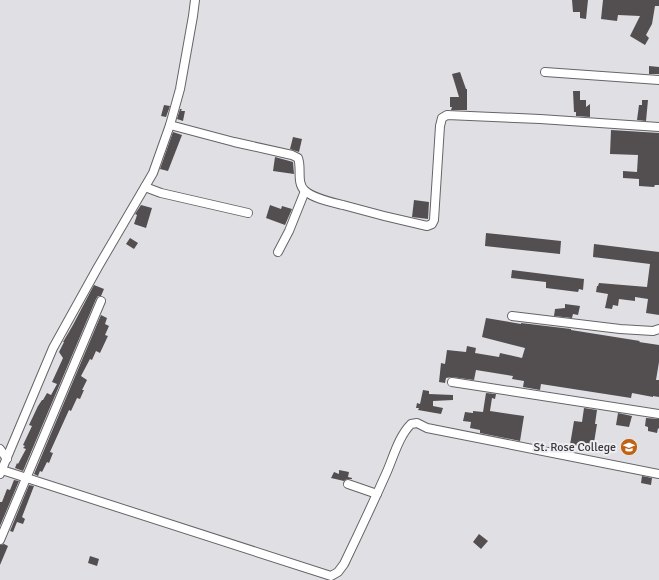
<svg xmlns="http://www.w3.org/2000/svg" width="659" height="580" viewBox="0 0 659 580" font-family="Signika,sans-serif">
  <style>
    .building { fill: #534e50 }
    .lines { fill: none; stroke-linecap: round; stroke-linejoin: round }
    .minor-casing { stroke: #656569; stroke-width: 10 }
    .minor { stroke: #fff; stroke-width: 8 }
    .labels { text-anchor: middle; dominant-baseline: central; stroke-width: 4; stroke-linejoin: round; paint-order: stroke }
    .poi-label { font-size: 12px; fill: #39393b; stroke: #ededf2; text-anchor: end }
  </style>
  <rect width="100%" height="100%" fill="#e0e0e4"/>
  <g class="building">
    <polygon points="572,0 588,0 586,19 580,18 580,12 573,12"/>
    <polygon points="603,0 659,0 659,6 655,6 652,24 646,35 649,38 645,45 630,36 640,16 618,15 617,21 601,19"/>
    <polygon points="649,66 659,67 659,74 649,74"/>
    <polygon points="460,72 466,89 467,89 467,110 451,110 452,107 450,107 450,97 459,97 452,74"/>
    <polygon points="573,91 580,91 580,100 586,100 586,107 590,104 590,117 576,116 576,112 574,112"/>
    <polygon points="642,100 648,100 646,121 637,120 639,105 642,105"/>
    <polygon points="164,105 170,106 166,117 161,116"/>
    <polygon points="180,109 182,109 181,111 185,111 183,121 177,119"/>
    <polygon points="611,130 659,133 659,185 655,185 654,187 639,186 639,179 623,178 623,171 637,172 638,155 610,154"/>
    <polygon points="173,132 182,135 168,171 160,169"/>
    <polygon points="293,137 302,139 299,152 290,149"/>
    <polygon points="275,157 293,162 294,174 273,171"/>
    <polygon points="414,200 429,202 428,219 412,217"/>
    <polygon points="141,205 152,208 146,228 134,224 137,215 135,214"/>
    <polygon points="270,205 281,209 282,206 292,209 285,225 266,218"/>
    <polygon points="486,233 561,241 560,254 485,246"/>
    <polygon points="130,238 138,243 134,249 126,244"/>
    <polygon points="594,244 659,252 659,315 646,313 648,299 635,297 635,301 619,299 618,306 613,305 612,309 605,308 608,294 596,292 597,286 598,286 599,283 647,287 650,264 593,257"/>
    <polygon points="512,270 584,279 583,290 579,289 578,292 546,288 546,282 511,278"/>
    <polygon points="94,285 104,289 101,296 98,296 96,299 23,471 15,468 17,463 18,464 26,449 23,448 25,446 23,445 32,426 29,425 38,406 42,400 43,400 47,393 51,395 57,384 52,382 63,358 59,352 64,342 63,342 73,325"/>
    <polygon points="565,304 580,306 578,315 573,314 572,318 554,316 555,309 565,308"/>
    <polygon points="101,315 107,318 105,324 109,326 105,335 108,336 107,338 100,353 96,351 92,360 90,359 81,376 87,380 82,390 84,390 80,399 77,398 71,411 69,410 50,452 53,453 49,463 47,462 42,472 40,471 38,476 34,474"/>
    <polygon points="486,318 521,324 521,323 571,329 571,330 640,341 639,342 659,345 659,362 656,380 659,380 659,397 653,396 653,397 632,393 631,398 541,384 540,390 523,387 524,381 512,379 513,376 476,370 474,380 452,377 446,378 445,383 439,382 441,363 445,364 447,350 466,352 467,346 476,348 475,353 499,357 500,353 522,358 525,348 482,337"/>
    <polygon points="423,390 429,391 429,394 453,395 453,400 433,401 433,406 443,408 441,414 418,410 419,408 416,408 417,403 420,404"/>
    <polygon points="486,393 496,394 495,399 492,398 490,411 524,416 520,441 480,433 480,430 470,428 471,422 463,421 465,412 473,413 473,411 483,412"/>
    <polygon points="584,408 597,410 595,424 597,424 593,449 570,445 574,421 582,422"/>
    <polygon points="618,413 632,416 629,427 616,425"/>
    <polygon points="646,418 659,419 659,429 658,428 657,433 648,431 648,427 645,426"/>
    <polygon points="339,470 349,472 348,477 352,478 352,479 347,479 344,481 331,478 334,472 339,474"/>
    <polygon points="642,476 652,478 651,485 641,483"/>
    <polygon points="14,480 19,481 0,526 0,502 2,502 7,489 10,490"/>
    <polygon points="29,485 34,486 22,517 25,519 23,524 17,522 13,532 10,531"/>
    <polygon points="479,534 488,541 481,549 473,542"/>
    <polygon points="4,544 8,546 0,565 0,545"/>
    <polygon points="90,556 99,559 97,566 88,563"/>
  </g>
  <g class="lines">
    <defs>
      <g id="minor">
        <polyline points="545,72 659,80"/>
        <path d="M170,125l64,17 58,13 6,3c4,10 -2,25 7,33 10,8 26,11 38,14 28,8 56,15 84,21l5,-2 2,-4 6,-94 2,-8 5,-3 93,4 119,8"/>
        <polyline points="145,187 161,193 248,213"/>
        <polyline points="278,252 289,231 305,191"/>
        <polyline points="512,316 620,329 653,331 659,329"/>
        <polyline points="452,382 659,414"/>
        <polyline points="0,449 7,459"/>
        <path d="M2,470l329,106 7,-4 6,-8c14,-29 28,-59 41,-88 8,-17 13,-39 26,-52l6,-1 10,5 232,46"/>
        <polyline points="0,474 53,348 98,267 153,173 170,125 180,89 193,16 195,0"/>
        <polyline points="348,484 377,494"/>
        <polyline points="0,540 101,301"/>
      </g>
    </defs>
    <use href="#minor" class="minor-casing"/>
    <use href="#minor" class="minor"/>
  </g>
  <defs>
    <symbol id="university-disc" viewBox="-11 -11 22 22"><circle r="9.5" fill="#bf6214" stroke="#ededf2"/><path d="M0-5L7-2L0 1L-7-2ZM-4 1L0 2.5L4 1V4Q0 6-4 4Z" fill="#fff"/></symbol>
  </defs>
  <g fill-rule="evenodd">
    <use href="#university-disc" x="619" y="437" width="20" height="20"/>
  </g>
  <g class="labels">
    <g class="poi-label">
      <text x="616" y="447">St. Rose College</text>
    </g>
  </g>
</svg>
